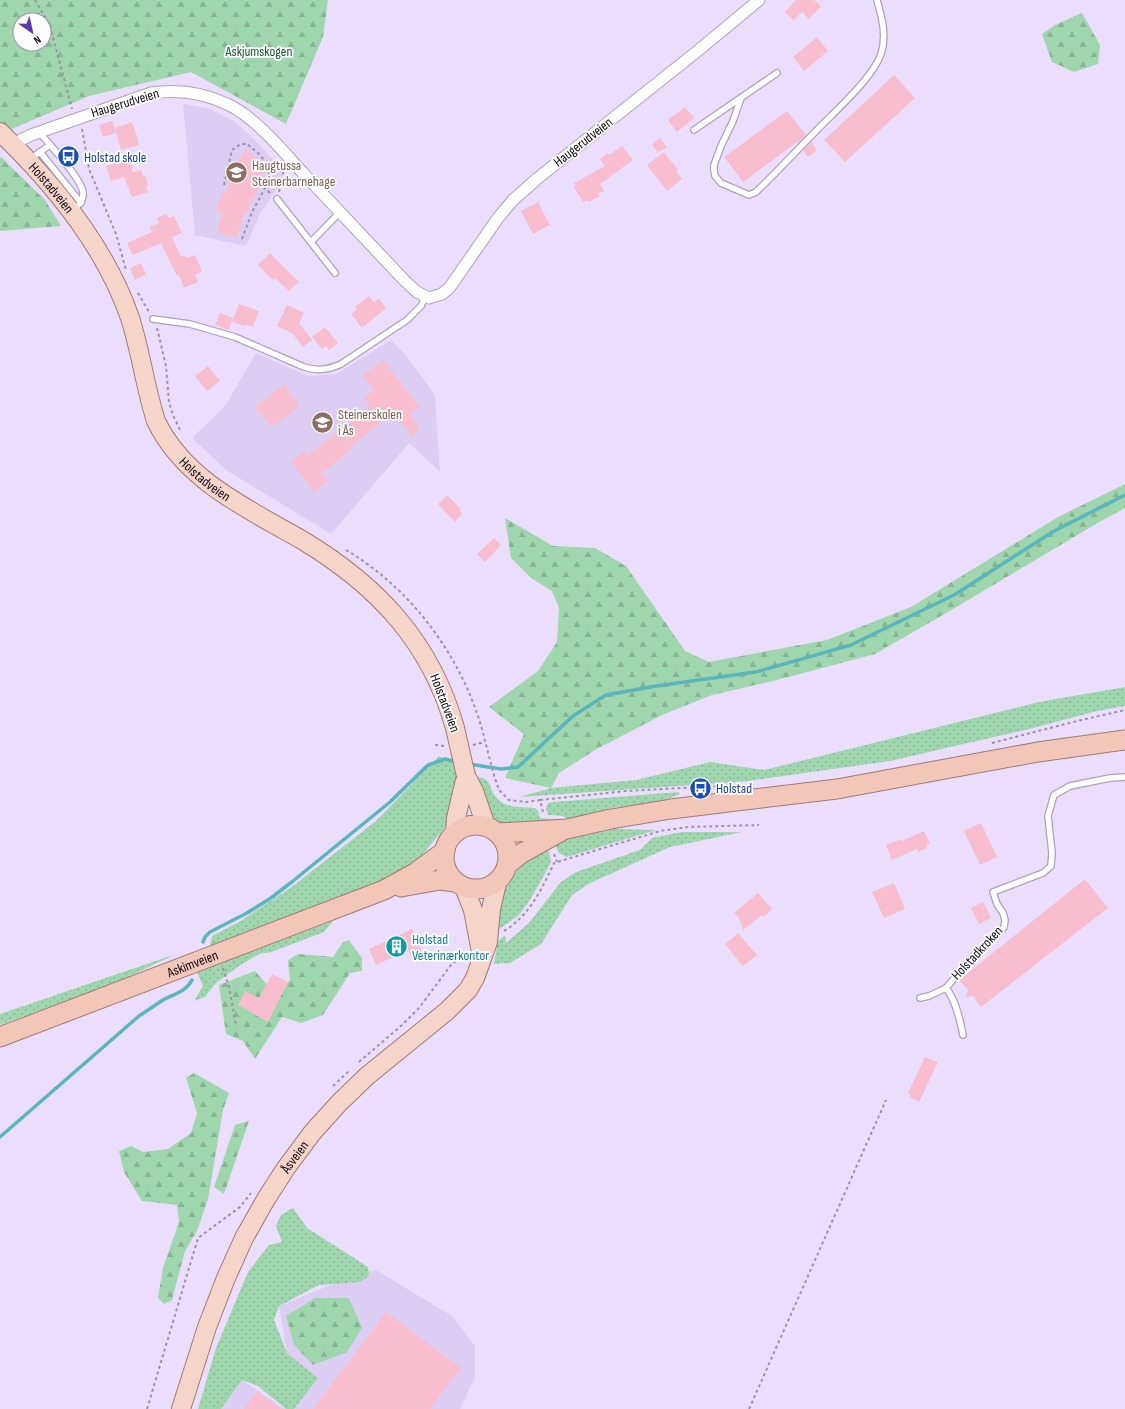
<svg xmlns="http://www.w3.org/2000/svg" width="1125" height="1409" viewBox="0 0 1125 1409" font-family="'Sofia Sans Condensed',sans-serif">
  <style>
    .built { fill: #dccef2 }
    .grass { fill: url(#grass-dots) }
    .forest { fill: url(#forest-firs); fill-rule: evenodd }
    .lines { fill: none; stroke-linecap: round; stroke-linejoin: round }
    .stream { stroke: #5ab5bc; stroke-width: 3.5 }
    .building { fill: #f8becf }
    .service-casing { stroke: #aca0bd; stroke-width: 8 }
    .minor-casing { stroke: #aca0bd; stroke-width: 13 }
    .primary-casing { stroke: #a07a73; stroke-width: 20 }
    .trunk-casing { stroke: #a07a73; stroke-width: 21 }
    .path { stroke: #9b91a9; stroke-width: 2; stroke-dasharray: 3 3; stroke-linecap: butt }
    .service { stroke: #fff; stroke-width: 5.5 }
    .minor { stroke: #fff; stroke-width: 11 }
    .primary { stroke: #f5d4ca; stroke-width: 18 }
    .trunk { stroke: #f2c6b8; stroke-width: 19 }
    .primary-bridge-casing { stroke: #a07a73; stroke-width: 20; stroke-linecap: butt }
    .primary-bridge { stroke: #f5d4ca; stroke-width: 18 }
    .labels { text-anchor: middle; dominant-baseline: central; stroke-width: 3.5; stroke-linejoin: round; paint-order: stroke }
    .park-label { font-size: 14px; fill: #165931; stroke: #fff }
    .street-label { font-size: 14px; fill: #0e0913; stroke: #fff }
    .transit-label { font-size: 14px; fill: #164399; stroke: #fff; text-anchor: start }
    .education-label { font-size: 14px; fill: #785e54; stroke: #fff; text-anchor: start }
    .culture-label { font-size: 14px; fill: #0d838f; stroke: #fff; text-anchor: start }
  </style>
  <defs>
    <pattern id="grass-dots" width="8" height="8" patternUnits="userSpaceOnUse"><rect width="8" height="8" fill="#9fd6ad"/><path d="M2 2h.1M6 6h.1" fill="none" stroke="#88b694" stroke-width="1.8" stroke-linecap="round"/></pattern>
    <pattern id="forest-firs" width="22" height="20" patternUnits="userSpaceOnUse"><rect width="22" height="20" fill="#9fd6ad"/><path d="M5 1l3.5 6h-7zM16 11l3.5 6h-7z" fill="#88b694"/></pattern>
  </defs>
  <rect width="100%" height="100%" fill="#ebdefd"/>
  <g class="built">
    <polygon points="183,104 208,108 234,121 254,139 284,171 281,183 261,212 246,246 195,235"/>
    <polygon points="391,340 405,354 435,395 440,472 409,443 331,534 226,470 192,438 225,406 256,353 308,376 336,374"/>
    <polygon points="376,1270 452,1316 475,1346 475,1377 460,1409 294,1409 318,1378 287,1353 279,1306 345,1279"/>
    <polygon points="242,1380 285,1409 221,1409"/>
  </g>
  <g class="grass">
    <polygon points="1125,687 1125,706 1097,711 1029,729 890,761 748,781 520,797 551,788 636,780 710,762 764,770 1039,702"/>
    <polygon points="439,756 453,763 456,778 453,802 446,826 418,860 392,876 209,950 212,936 239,922 293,886 376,821"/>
    <path d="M477,777c17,2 11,14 22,23 9,9 24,6 36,8l3,3 2,7 22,2 -55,5 -11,-5 -10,-12z"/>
    <polygon points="679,792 680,794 657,803 616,807 567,819 563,816 548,815 546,808 548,803 554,802"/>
    <polygon points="615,829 656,830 567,857 559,853 555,845 566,840"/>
    <polygon points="682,832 742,832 670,847 590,883 572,895 541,944 510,963 494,964 498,941 505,935 506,943 529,923 561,882 576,872 640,850 652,838"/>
    <polygon points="548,849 551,861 546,872 528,903 518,916 496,931 499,902 514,874 527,861"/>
    <polygon points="333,921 324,932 271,952 259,954 239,966 216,983 205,997 194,1001 203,986 197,972"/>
    <polygon points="176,954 113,984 0,1025 0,1014"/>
    <polygon points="293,1208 307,1228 368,1267 369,1276 360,1282 319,1285 279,1306 274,1320 287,1353 318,1378 294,1409 286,1409 258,1386 242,1380 221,1409 198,1409 216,1348 248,1272 269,1245 282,1242 276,1226 281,1215"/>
  </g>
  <g class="forest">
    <path d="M0,0h328l-5,37 -37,87 -95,-52 -102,24 -75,32 -14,9zM20,20h24v24h-24z"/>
    <polygon points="1082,13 1100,45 1098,64 1074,72 1052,62 1042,34 1055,25"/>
    <polygon points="0,156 45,200 61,226 0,231"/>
    <polygon points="1125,484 1125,508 1101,521 948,612 875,654 773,681 712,695 662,715 595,750 559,773 551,788 505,778 524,734 489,707 538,671 557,642 559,608 552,591 531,578 511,558 505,518 553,546 595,548 626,566 685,651 709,662 827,640 911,607 1058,517"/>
    <polygon points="349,940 362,958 362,971 350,973 323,1015 301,1023 282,1017 255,1059 243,1041 226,1034 219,985 255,971 268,986 282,993 290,979 288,960 298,954 333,957 343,942"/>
    <polygon points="194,1073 229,1093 223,1110 208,1199 197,1231 185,1251 172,1300 164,1304 158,1298 163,1268 179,1222 177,1205 142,1201 124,1172 119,1151 131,1146 143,1152 168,1149 191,1133 197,1113 186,1078"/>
    <polygon points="249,1121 224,1194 214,1187 235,1125"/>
    <polygon points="315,1298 349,1298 362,1328 347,1352 313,1365 294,1345 286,1316"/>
  </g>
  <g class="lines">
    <g class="stream">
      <polyline points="469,764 501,769 518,767 573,716 606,695 656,686 756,672 851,645 954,595 1054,531 1125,495"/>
      <polyline points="203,942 205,937 210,932 247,913 271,898 293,881 390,802 428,765 445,759 457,762"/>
      <path d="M0,1137l139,-121c8,-5 16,-11 24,-16 11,-6 23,-8 29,-20"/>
    </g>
  </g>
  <g class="building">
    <polygon points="796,0 814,0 821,6 809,19 802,12 794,20 785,12"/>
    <polygon points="817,37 828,51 804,71 793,57"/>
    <polygon points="894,75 915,98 845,162 824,140"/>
    <polygon points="685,107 694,118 677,132 668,120"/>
    <polygon points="787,111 806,135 798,144 797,142 743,182 724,157"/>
    <polygon points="112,121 116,133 103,137 99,125"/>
    <polygon points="132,122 138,139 137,139 139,145 121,150 115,128"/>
    <polygon points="660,138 667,147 658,153 652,144"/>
    <polygon points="811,142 817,150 808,157 803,150"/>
    <polygon points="622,146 633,160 600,184 604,191 598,194 600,196 589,202 588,200 583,202 574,187 576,186 574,183 605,166 600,159 608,153 609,155"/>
    <polygon points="246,149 268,169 256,183 260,185 247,212 245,212 237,237 218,233 219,223 223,214 217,212 217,205 223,191 227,193 229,181 234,170 232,169"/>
    <polygon points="664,152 678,170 676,172 682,179 667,191 647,165"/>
    <polygon points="130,158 133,172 141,170 143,176 145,175 148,186 146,186 148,192 132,197 124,177 111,181 106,166"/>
    <polygon points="538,202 550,225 533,234 521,211"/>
    <polygon points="166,214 169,218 174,216 182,233 172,237 181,257 185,255 186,258 195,255 202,271 195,275 198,282 184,288 179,275 177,276 169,260 161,243 133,255 127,243 152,232 150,227 159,223 157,218"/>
    <polygon points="270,253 299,282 289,291 275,278 273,280 258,265"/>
    <polygon points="141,263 146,274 135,280 130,268"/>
    <polygon points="369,296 374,302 379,299 386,308 362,328 351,314 357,310 355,307"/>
    <polygon points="239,304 259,311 253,327 246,325 245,326 232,322"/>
    <polygon points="287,305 304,313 299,323 312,340 303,347 292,333 277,326"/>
    <polygon points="220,313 233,318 229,330 215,325"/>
    <polygon points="325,327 338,343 329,350 326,346 322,349 312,337"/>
    <polygon points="383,360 420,407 410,415 420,429 411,436 401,422 400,423 392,414 350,447 352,449 322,473 328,481 314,492 291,461 305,451 308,455 370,406 364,398 374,390 362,376"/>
    <polygon points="208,366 220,381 207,391 195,376"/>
    <polygon points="284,384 299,404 296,407 297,408 288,415 275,425 274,424 271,426 255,407"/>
    <polygon points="447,495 461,509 459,510 462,514 455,522 438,504"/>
    <polygon points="494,538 501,545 485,562 477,554"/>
    <polygon points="981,823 997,857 980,865 964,831"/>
    <polygon points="924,831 930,844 926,845 927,848 918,852 917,849 892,860 886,845 901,839 902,841"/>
    <polygon points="1085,879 1108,908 981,1007 973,996 966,997 968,990 959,980"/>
    <polygon points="894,883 905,909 884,918 872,892"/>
    <polygon points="758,893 772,909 764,917 762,915 743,930 739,918 734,913"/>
    <polygon points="983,902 991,918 979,924 971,908"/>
    <polygon points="412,929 424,956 414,962 408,950 376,965 369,949"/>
    <polygon points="738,933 757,955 743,966 725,944"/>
    <polygon points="272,974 288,982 268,1022 238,1005 245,991 259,998"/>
    <polygon points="925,1057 938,1062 919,1102 909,1097 911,1094 908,1093"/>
    <polygon points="386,1312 461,1368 430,1409 313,1409"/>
    <polygon points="257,1391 282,1409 244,1409"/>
  </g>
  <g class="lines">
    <defs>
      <g id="service">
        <path d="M741,98l-8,23 -12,25 -7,19v6l1,5 6,7 28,12 7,-3c21,-20 40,-41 60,-61 18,-19 57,-53 65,-77 6,-18 1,-36 -4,-54"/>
        <polyline points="694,130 777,73"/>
        <path d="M39,132c10,12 42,46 44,60 1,8 -5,14 -10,19"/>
        <polyline points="40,152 81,203"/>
        <polyline points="30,159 50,145"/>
        <polyline points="277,199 335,273"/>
        <polyline points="311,242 340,212"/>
        <path d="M153,319l37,5 45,13 69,30c14,4 24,3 37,-3l66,-44 14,-14 4,-9"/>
        <path d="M946,988c10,13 14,31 17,47"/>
        <polyline points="920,998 929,996 946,988 969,961 997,935 1004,927 1005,920 1003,913 997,904 993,892 1043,873 1051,866 1052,853 1048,816 1054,795 1070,786 1110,778 1125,777"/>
      </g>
      <path id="minor" d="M13,144l18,-9 120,-42c27,-4 51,-1 76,11 27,12 56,47 76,69 34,36 68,72 102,108l12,11 12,6 13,-4 8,-7 48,-69 15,-18 25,-22 162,-129 59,-49"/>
      <g id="primary">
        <path id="s1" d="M0,132c53,51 106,116 130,186 11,34 15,69 26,103 28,59 92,88 146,119 75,45 129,102 153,188"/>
        <polyline points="466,776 474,791 486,826"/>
        <polyline points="455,833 456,818 466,776"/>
        <polyline points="464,887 473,910 481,952"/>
        <path id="s2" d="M181,1409l26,-82 19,-49 18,-40 22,-39 20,-31 26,-35 27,-30 28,-27 80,-65 21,-21 7,-12 13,-36 3,-33 6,-26"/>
      </g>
      <g id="trunk">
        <circle cx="476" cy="857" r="32"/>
        <polyline points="498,833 567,829 611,819 671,809 837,789 1038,752 1125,740"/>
        <polyline points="508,864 522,853 560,832"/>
        <polyline points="401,887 440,880 455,882"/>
        <path id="s3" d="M0,1037l384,-147 31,-17 30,-22"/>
      </g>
    </defs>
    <use href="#service" class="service-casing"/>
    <use href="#minor" class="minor-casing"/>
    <use href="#primary" class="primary-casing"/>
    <use href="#trunk" class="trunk-casing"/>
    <g class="path">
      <polyline points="35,0 50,26 72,109"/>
      <polyline points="82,129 89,169 116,234 126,270"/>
      <polyline points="224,185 232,150 241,144 247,144 258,153 271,168 264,185 265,188"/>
      <polyline points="279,192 284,169"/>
      <polyline points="242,239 252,212 265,188 270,193"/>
      <polyline points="138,293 149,312"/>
      <polyline points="157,328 166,366 169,402 173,415 180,430"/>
      <path d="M346,550c59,35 104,92 128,155 11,28 15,58 25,85l10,10 17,2 14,-2 3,12"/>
      <polyline points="992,743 1073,722 1125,710"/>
      <polyline points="435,745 445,746"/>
      <polyline points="473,745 485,742"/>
      <polyline points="540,800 626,791 734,785"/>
      <polyline points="554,854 557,862"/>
      <path d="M504,931c25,-15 38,-42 50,-68l3,-1 103,-31 28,-4 71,-2"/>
      <polyline points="223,968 229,987 236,1025"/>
      <polyline points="359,1062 402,1025 419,1008 451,965 466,953"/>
      <polyline points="333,1086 350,1070"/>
      <polyline points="147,1409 198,1238 240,1207 251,1193"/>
      <polyline points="749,1409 886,1100"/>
    </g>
    <use href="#service" class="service"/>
    <use href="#minor" class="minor"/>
    <use href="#primary" class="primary"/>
    <use href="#trunk" class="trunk"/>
    <defs>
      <polyline id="primary-bridge" points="455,728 466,776"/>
    </defs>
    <use href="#primary-bridge" class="primary-bridge-casing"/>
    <use href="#primary-bridge" class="primary-bridge"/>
  </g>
  <defs>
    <symbol id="bus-disc" viewBox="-11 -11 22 22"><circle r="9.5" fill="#1a4fb4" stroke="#fff"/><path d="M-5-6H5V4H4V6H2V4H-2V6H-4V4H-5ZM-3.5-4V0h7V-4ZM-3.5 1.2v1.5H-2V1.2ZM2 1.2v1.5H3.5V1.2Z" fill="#fff"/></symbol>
    <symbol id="school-disc" viewBox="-11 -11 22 22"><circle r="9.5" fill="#8d6e63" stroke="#fff"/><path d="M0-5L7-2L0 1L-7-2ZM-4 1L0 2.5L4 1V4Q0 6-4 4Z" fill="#fff"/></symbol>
    <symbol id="building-disc" viewBox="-11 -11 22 22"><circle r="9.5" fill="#0f9aa8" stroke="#fff"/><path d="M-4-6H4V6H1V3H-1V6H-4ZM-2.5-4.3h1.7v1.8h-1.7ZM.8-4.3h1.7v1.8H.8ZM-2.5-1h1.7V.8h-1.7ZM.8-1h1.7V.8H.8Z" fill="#fff"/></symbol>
  </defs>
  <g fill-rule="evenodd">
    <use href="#bus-disc" x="56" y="144" width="25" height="25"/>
    <use href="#school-disc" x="224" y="160" width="25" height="25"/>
    <use href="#school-disc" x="310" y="410" width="25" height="25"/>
    <use href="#bus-disc" x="688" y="776" width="25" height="25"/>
    <use href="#building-disc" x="384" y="934" width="25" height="25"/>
  </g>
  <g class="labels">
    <g class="park-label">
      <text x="259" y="51">Askjumskogen</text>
    </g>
    <g class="street-label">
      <text transform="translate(125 103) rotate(-17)">Haugerudveien</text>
      <text transform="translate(583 142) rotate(-38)">Haugerudveien</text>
      <text stroke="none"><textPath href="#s1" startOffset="76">Holstadveien</textPath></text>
      <text stroke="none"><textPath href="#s1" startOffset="412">Holstadveien</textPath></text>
      <text transform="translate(445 703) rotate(69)">Holstadveien</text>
      <text transform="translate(977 953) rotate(-47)">Holstadkroken</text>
      <text stroke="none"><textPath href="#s3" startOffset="206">Askimveien</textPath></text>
      <text stroke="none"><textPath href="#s2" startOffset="278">Åsveien</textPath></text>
    </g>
    <g class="transit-label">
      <text x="84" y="157">Holstad skole</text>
      <text x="716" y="788">Holstad</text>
    </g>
    <g class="education-label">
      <text x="252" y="165">Haugtussa<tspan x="252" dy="16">Steinerbarnehage</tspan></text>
      <text x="338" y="414">Steinerskolen<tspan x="338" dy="16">i Ås</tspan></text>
    </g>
    <g class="culture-label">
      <text x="412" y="939">Holstad<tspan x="412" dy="16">Veterinærkontor</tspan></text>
    </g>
  </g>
  <g transform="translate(32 32) rotate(146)"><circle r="19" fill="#ffffff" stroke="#9f9da1"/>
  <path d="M0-3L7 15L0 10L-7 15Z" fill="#5d37af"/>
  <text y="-6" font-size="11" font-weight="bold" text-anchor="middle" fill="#0e0913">N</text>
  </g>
</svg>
